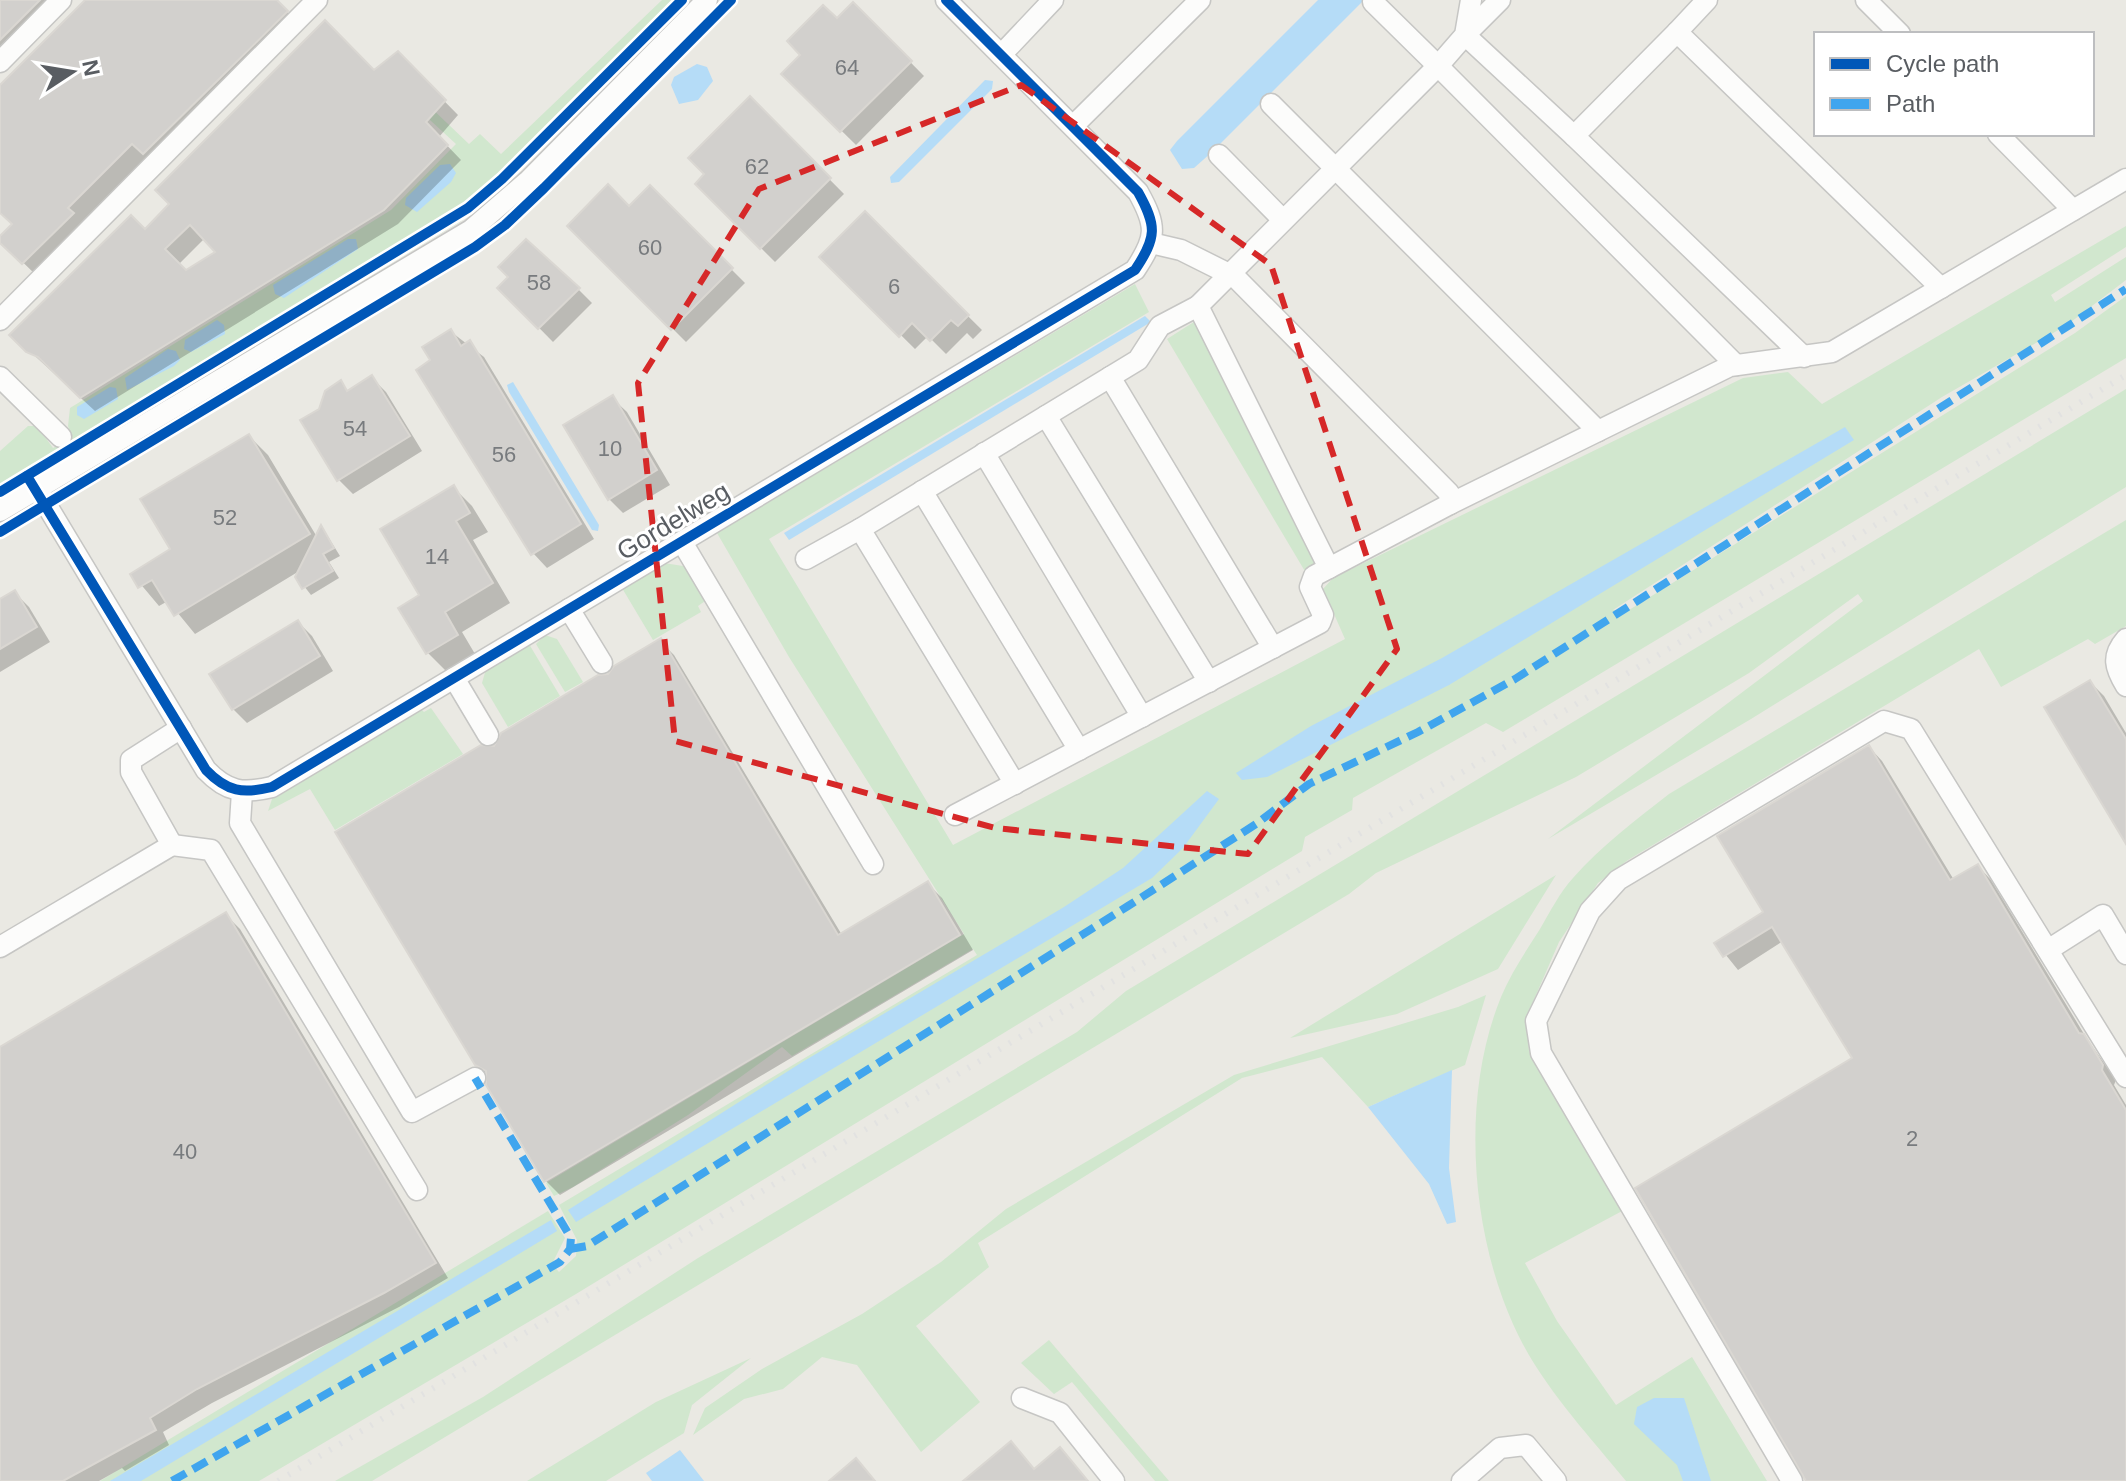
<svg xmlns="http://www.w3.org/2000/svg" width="2126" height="1481" viewBox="0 0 2126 1481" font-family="Helvetica,sans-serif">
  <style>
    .green { fill: #d1e7ce }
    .water { fill: #b5dcf7 }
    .shadow { fill: #0003; fill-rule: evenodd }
    .building { fill: #d2d0cd; stroke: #dad7d2; stroke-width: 2; fill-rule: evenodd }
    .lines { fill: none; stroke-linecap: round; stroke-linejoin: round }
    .minor-casing { stroke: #c6c6c4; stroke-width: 23 }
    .minor { stroke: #fcfcfb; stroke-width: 20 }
    .rail { stroke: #e2e2e1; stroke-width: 6; stroke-dasharray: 2 10; stroke-linecap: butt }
    .quiet { stroke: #40a5ee; stroke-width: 8; stroke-dasharray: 16 8; stroke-linecap: butt }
    .cycleway-casing { stroke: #fff; stroke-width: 15 }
    .cycleway { stroke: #0057b8; stroke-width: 10 }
    .marked { fill: none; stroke: #d62828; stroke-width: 6; stroke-dasharray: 16 10; stroke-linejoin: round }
    .labels { text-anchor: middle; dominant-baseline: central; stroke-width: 6; stroke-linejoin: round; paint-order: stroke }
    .number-label { font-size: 22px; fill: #787b7e }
    .street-label { font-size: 26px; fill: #595d62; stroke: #fff }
  </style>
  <rect width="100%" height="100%" fill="#eae9e3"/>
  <g class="green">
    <polygon points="662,0 675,0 505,171 445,220 0,489 0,451 28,426 37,426 53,448 72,437 68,426 70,408 391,210 456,144 418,109 425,102 469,144 480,134 501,154"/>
    <polygon points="685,0 690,0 500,188 460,222 35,477 33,475 455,222 507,178"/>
    <polygon points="2126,226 2126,247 2051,295 2055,302 2126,257 2126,280 2067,325 1942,397 1613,610 1629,610 2075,333 2126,296 2126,358 1503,732 1486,723 1353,798 1352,810 1305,837 1302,851 576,1294 259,1481 100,1481 548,1211 565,1238 552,1264 559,1272 576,1256 577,1240 559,1205 977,955 973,949 792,1056 782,1047 688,1115 573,1187 554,1196 546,1183 964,934 789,657 717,533 1135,284 1149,312 769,539 953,845 1345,639 1323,589 1333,578 1743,378 1788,372 1822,404"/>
    <polygon points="1197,320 1317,566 1306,573 1167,339"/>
    <polygon points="2126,389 2126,487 1751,719 1548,839 1863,601 1858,594 1749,673 1576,777 1376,873 1349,894 372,1481 335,1481 483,1397 698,1258 1077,1032 1126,991"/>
    <path d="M2126,520v106l-31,18 -7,-5 -87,48 -22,-38 -351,211 -30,23 -39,59 -33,76 3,33 95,159 -99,53 32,58 59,84 76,-48 75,124h-141c-40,-49 -87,-98 -113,-157 -43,-96 -52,-229 -12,-327 10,-24 25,-46 39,-68 10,-17 20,-37 33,-51 28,-32 63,-58 96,-84z"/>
    <polygon points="664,563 689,567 708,599 698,606 701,612 653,640 622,588"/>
    <polygon points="545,635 557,639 583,682 565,692 536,644"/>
    <polygon points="529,644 560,696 508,727 482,683 486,669"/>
    <polygon points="431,708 463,754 335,830 310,789 268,811 273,796 421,709 424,712"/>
    <polygon points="1556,875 1498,969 1397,1014 1290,1038"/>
    <polygon points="1486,995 1465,1065 1368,1107 1322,1057 1242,1078 978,1243 989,1267 916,1326 980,1402 921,1452 857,1365 822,1357 783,1389 744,1399 693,1435 705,1408 762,1369 862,1314 941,1262 1006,1209 1234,1075 1458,1007"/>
    <polygon points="1049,1340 1169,1481 1155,1481 1072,1382 1054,1394 1021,1363"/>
    <polygon points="751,1358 692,1405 684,1433 606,1481 527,1481 656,1402"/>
  </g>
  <g class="water">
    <polygon points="1318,0 1364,0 1212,152 1194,168 1182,169 1170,150 1177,141"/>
    <polygon points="697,64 707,67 713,81 698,100 679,104 671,85 674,77"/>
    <polygon points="985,80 993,81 992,89 899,182 891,183 890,177"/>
    <polygon points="450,164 456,173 451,182 417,212 405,205 406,198 440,165"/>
    <polygon points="348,239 356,239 358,249 284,298 275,294 273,285"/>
    <polygon points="1145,316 1151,322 789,540 784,533"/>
    <polygon points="217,320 224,325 225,334 191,352 184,349 185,340"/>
    <polygon points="168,349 176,351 180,360 174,366 127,390 125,378"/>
    <polygon points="513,382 599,525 598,531 592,530 509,392 507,385"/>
    <polygon points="110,387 116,388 118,399 84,419 77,415 77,407"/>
    <polygon points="1845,427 1854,440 1449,685 1267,777 1242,780 1236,773 1311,726 1442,658"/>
    <polygon points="1207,791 1219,799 1183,848 1152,878 576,1222 568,1210 804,1061 1064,907 1123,868"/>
    <polygon points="1452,1070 1449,1168 1456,1222 1447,1224 1429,1184 1368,1107"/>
    <polygon points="551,1220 557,1231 141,1481 110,1481"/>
    <polygon points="1654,1398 1684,1398 1711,1481 1683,1481 1677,1465 1634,1424 1637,1407"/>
    <polygon points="680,1450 704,1481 652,1481 646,1473"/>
  </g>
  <g class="shadow">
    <polygon points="0,0 67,0 0,66"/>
    <polygon points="88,0 275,0 301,26 148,157 81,223 86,229 38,277 0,240 15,225 0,210 0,87"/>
    <polygon points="853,4 924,76 856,145 784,74"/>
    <path d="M397,53l61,62 -19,22 22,23 -63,64 -303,187 -83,-76 133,-104zM205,238l13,14 -32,21 -8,-8z"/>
    <polygon points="750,99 844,194 775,262 697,184 707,174"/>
    <polygon points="650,188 745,283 686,342 570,226 630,209"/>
    <polygon points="865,214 982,330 973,339 967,333 946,354 928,336 915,349 822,257"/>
    <polygon points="500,288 578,289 592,303 553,342"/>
    <polygon points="450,331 484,357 594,539 547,568 533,553 433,361"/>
    <polygon points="372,378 386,392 422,451 353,494 338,479 340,383 349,392"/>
    <polygon points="612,398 627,412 670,485 623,513 609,499"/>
    <polygon points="249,436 268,455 317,537 321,529 327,535 340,556 329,562 339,578 311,595 297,577 301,570 195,634 168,601 159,606 133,575 173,549"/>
    <polygon points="454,488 472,506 488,532 473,540 510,603 462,632 475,654 446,671 428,653 422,596"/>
    <polygon points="15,593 29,607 50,642 0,672 0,602"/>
    <polygon points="298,622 312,636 333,671 247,723 233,709"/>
    <polygon points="660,641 674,655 842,935 928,884 942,898 973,950 560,1195 546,1181 488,1076 476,1064 495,749"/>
    <polygon points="2090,682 2104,696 2126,733 2126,840"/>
    <polygon points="1869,747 1882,761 1954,880 1978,866 1991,880 2087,1039 2116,1080 2114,1085 2126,1105 2126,1481 1810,1481 1854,1059 1783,941 1738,970 1717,944 1766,913"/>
    <polygon points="226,915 240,929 448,1278 399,1307 212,1403 163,1432 169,1445 125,1471 122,1468 99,1481 0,1481 0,1049"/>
  </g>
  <g class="building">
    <polygon points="0,0 40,0 0,40"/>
    <polygon points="85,0 277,0 288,11 143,154 132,144 68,208 74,213 22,264 0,243 0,236 12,224 0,213 0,85"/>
    <polygon points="853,2 912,61 840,132 781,74 800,55 787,41 823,5 837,18"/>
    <path d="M325,20l49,50 24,-19 48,49 -20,22 22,23 -64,65 -304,188 -42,-41 -12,-5 -17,-17 122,-120 14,14 24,-25 -14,-14zM190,225l25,27 -29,18 -21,-21z"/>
    <polygon points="750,96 831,178 760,249 695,184 704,174 688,158"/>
    <polygon points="608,184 629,206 650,185 733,268 671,330 567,226"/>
    <polygon points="865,211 969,315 958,326 951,320 930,341 912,323 899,337 819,257"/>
    <polygon points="526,239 580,288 538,329 497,288 508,277 498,267"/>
    <polygon points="451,329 461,346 470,340 581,524 531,555 416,370 430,360 422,347"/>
    <polygon points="372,375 410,436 337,481 300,420 319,409 325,391 341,380 347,391"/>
    <polygon points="613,395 657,470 608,500 563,425"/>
    <polygon points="249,434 310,534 174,616 152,580 138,588 130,574 170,549 140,499"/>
    <polygon points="454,485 470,513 456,521 493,583 445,612 458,635 426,654 398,608 419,595 380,529"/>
    <polygon points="321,525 334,548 323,554 333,571 302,589 295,577"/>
    <polygon points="15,590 37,627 0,649 0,599"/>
    <polygon points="298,620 320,656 232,710 209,674"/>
    <polygon points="661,638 838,935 928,881 960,935 544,1182 486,1085 486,1071 475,1065 335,832 481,745 494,746 501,733 598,675 608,674 614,666"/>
    <polygon points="2090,680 2126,739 2126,844 2044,707"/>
    <polygon points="1869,745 1950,880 1978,864 2079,1033 2084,1034 2103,1065 2102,1070 2126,1110 2126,1481 1806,1481 1635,1188 1852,1058 1772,927 1723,957 1714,943 1763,912 1717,836"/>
    <polygon points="226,912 436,1263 384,1293 197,1389 150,1418 156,1430 63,1481 0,1481 0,1047"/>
    <polygon points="1011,1441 1034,1469 1060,1447 1088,1481 963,1481"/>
    <polygon points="856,1458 875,1481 829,1481"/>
  </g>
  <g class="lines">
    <defs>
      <g id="minor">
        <polyline points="1500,0 1465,35 1574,136"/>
        <polyline points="1866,0 1900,34"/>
        <polyline points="1373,2 1438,66 1465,35 1471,0"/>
        <polyline points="1677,32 1707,0"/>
        <polyline points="1001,55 1053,0"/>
        <polyline points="0,62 61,0"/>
        <polyline points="1271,104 1598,431"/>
        <polyline points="1073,126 1200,0"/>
        <polyline points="1998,134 2073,210"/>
        <polyline points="1219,155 1283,220"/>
        <polyline points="0,320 317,0"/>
        <polyline points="1804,357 1574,136 1677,32 1941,288"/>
        <polyline points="0,377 61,437"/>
        <polyline points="1110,377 1273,648"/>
        <polyline points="1046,416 1209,682"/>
        <polyline points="984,453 1142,717"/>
        <path d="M37,489l169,281c21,22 37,24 66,17l863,-517c22,-33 22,-44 3,-78l-192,-192"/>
        <polyline points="922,491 1079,750"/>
        <polyline points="1450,504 1730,366 1832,352 2126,179"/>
        <polyline points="0,511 471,230 529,180 707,0"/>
        <polyline points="682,542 873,864"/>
        <polyline points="806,559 860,529"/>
        <polyline points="1329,568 1198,306 1438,66 1736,365"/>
        <polyline points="569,609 602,663"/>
        <path d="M2126,639c-15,17 -11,29 0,47"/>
        <polyline points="454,678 488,735"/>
        <polyline points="1015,784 860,529 1138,360 1160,326 1198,306"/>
        <polyline points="242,792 240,823 412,1112 475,1078"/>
        <polyline points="955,815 1320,623 1323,615 1310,587 1314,576 1450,504 1449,493 1235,277 1181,250 1151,243"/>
        <polyline points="172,845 211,850 417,1190"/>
        <polyline points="0,947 172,845 131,772 131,760 181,728"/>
        <polyline points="2048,950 2103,915 2126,954"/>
        <polyline points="1022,1398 1060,1413 1114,1481"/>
        <polyline points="1462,1481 1500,1448 1526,1445 1556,1481"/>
        <polyline points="1792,1481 1541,1053 1536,1021 1590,911 1618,880 1884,721 1911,729 2126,1077"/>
      </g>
    </defs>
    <use href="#minor" class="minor-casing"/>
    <use href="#minor" class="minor"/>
    <polyline class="rail" points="278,1481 2126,375"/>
    <g class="quiet">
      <polyline points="570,1249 587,1246 1128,906 1256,824 1309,784 1418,732 1515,679 2126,289"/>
      <polyline points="172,1481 560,1262 570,1249 571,1238 475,1078"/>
    </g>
    <defs>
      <g id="cycleway">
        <path d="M27,476l179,294c21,22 37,24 66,17l863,-517c22,-33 22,-44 3,-78l-192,-192"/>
        <polyline points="0,492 468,208 502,179 682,0"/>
        <polyline points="0,532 475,247 505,225 544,188 731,0"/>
      </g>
    </defs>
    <use href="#cycleway" class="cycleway-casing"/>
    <use href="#cycleway" class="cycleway"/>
  </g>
  <path class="marked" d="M1021,85l250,180 126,384 -149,205 -253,-26 -320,-87 -37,-358 121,-194z"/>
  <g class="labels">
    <g class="number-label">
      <text x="847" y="67">64</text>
      <text x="757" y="166">62</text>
      <text x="650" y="247">60</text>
      <text x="539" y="282">58</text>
      <text x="894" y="286">6</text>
      <text x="355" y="428">54</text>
      <text x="610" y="448">10</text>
      <text x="504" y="454">56</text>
      <text x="225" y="517">52</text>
      <text x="437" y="556">14</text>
      <text x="1912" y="1138">2</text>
      <text x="185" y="1151">40</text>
    </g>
    <g class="street-label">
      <text transform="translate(673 521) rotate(-31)">Gordelweg</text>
    </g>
  </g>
  <rect x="1814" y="32" width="280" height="104" fill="#ffffff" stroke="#bdbec0" stroke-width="2"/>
  <rect x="1830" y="58" width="40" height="12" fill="#0057b8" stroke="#bdbec0" stroke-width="2"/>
  <text x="1886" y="72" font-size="24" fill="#595d62">Cycle path</text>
  <rect x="1830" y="98" width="40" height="12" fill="#40a5ee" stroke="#bdbec0" stroke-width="2"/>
  <text x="1886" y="112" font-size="24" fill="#595d62">Path</text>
  <g transform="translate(72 72) rotate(78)" stroke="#ffffff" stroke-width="6" paint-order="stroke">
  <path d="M0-6L14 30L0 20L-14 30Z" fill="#595d62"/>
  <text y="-12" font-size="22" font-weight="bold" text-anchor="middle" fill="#595d62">N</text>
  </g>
</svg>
